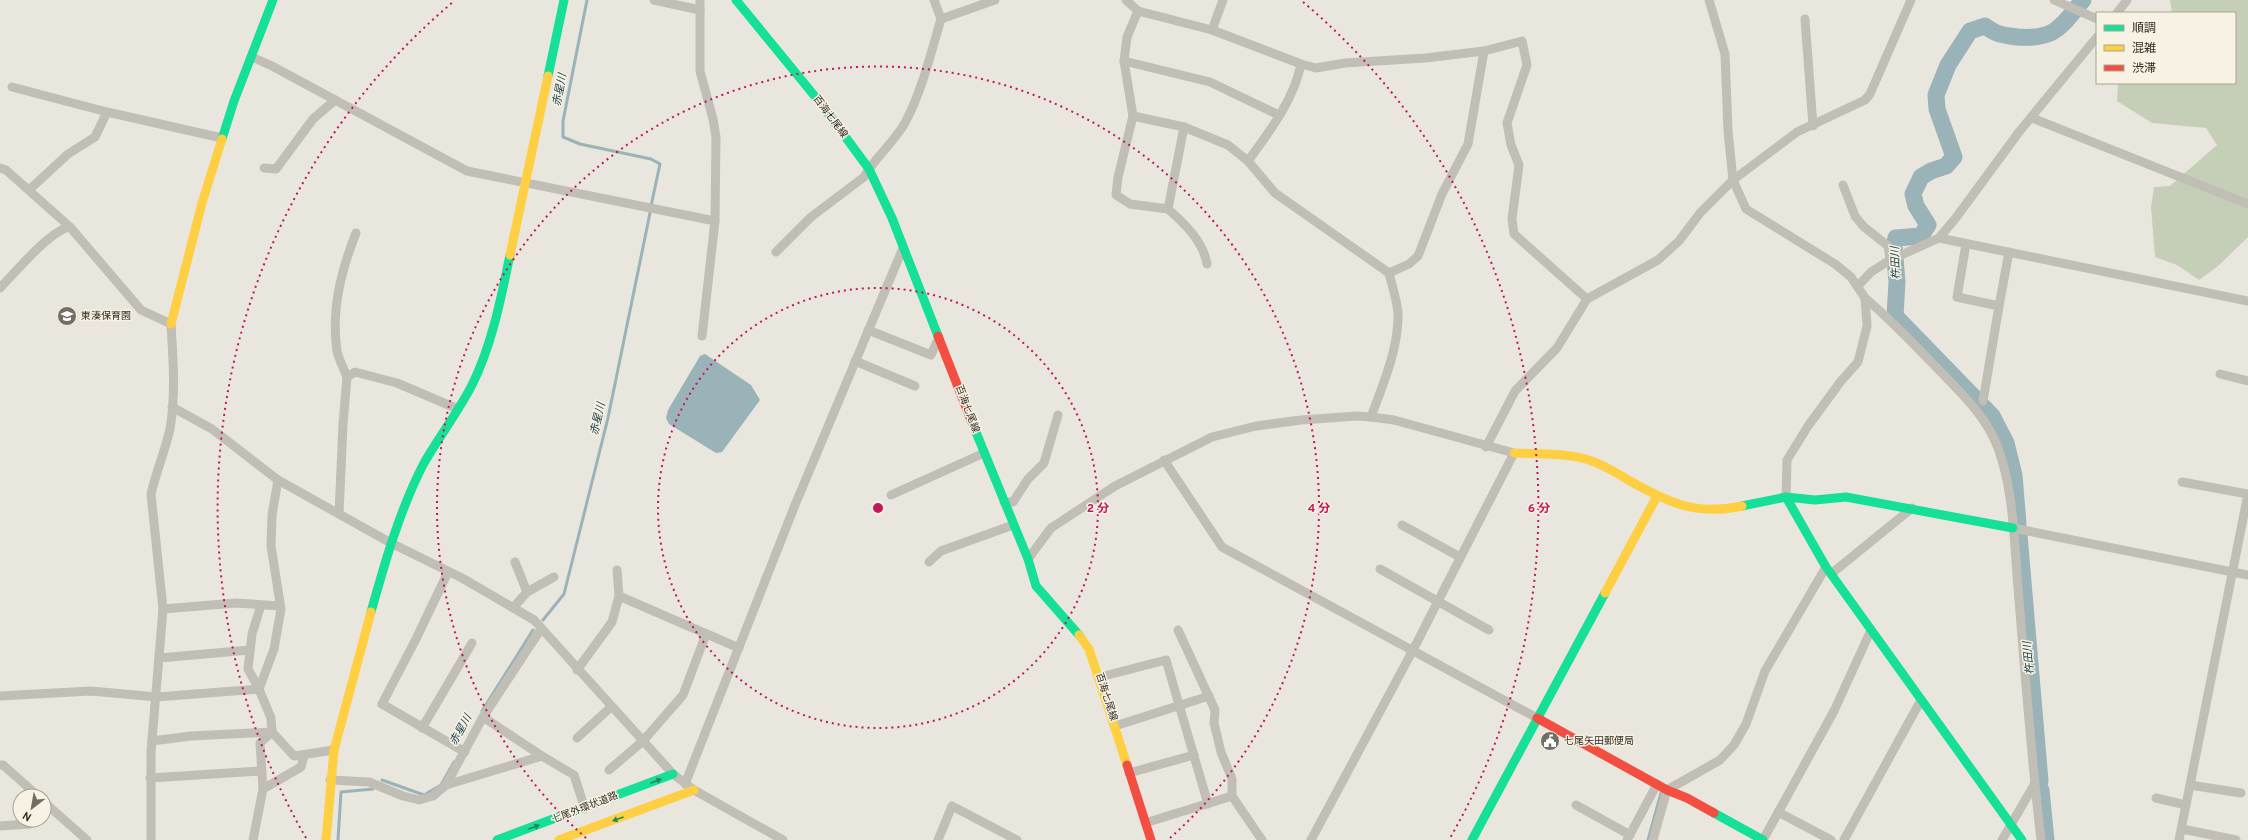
<svg xmlns="http://www.w3.org/2000/svg" width="2248" height="840" viewBox="0 0 2248 840" font-family="Overpass,'Noto Sans JP',sans-serif">
  <style>
    .green { fill: #c5cfb8 }
    .water { fill: #9ab3b9 }
    .lines { fill: none; stroke-linecap: round; stroke-linejoin: round }
    .stream { stroke: #9ab3b9; stroke-width: 3 }
    .river { stroke: #9ab3b9; stroke-width: 17 }
    .street { stroke: #c1beb6; stroke-width: 9 }
    .fast { stroke: #16e098; stroke-width: 9 }
    .slow { stroke: #ffcf43; stroke-width: 9 }
    .jam { stroke: #f24e42; stroke-width: 9 }
    .oneway { fill: #24865e }
    .ring { fill: none; stroke: #c2185b; stroke-width: 2; stroke-dasharray: 2 4 }
    .labels { text-anchor: middle; dominant-baseline: central; stroke-width: 3; stroke-linejoin: round; paint-order: stroke }
    .street-label { font-size: 10px; fill: #322c25; stroke: #f7f2e3 }
    .poi-label { font-size: 10px; fill: #322c25; stroke: #f7f2e3; text-anchor: start }
    .water-label { font-size: 11px; font-style: italic; fill: #1e4250; stroke: #f7f2e3 }
    .centre { fill: #c2185b; stroke: #f7f2e3; stroke-width: 2 }
    .ring-label { font-size: 12px; text-anchor: middle; font-weight: bold; fill: #c2185b; stroke: #f7f2e3; stroke-width: 3; stroke-linejoin: round; paint-order: stroke }
  </style>
  <rect width="100%" height="100%" fill="#e9e6dd"/>
  <polygon class="green" points="2170,0 2248,0 2248,237 2218,266 2199,280 2177,265 2155,257 2151,207 2154,187 2170,186 2217,145 2206,128 2152,123 2117,101 2118,83 2235,83 2235,13 2172,13"/>
  <polygon class="water" points="705,354 751,385 760,400 722,452 716,453 669,424 666,418 668,410 700,356"/>
  <g class="lines">
    <g class="stream">
      <polyline points="587,0 563,121 563,137 580,144 651,159 660,164 651,206"/>
      <polyline points="543,620 564,594 608,418 650,213"/>
      <polyline points="482,711 533,630"/>
      <polyline points="382,780 424,795 441,785 454,762"/>
      <polyline points="338,840 341,792 373,789"/>
      <polyline points="1648,840 1661,793"/>
    </g>
    <g class="river">
      <path d="M2018,524l-4,-49 -8,-32 -14,-27 -97,-100 2,-34 -3,-36 2,-8 25,-2 7,-11 -12,-19 -3,-12 8,-17 10,-6 15,-5 8,-9 -17,-48 -1,-14 12,-30 22,-34 15,-5c12,9 17,9 32,11 38,3 44,-10 66,-37"/>
      <polyline points="2019,535 2040,781"/>
      <polyline points="2041,790 2046,840"/>
    </g>
    <g class="street">
      <polyline points="654,0 700,10"/>
      <polyline points="700,0 700,71 713,119 716,137 715,221 702,336"/>
      <polyline points="934,0 941,19"/>
      <polyline points="1126,0 1138,11 1212,30 1301,64 1316,68 1345,63 1425,58 1484,51 1522,41 1527,65 1507,123 1511,145 1519,165 1512,219 1514,234 1587,299"/>
      <polyline points="1709,0 1725,54 1728,131 1733,180 1746,209 1835,264 1851,277 1865,298 1867,326 1858,362 1841,381 1808,426 1787,460 1786,497"/>
      <polyline points="2054,0 2097,19"/>
      <polyline points="1138,11 1127,37 1124,61 1133,116 1118,177 1116,195 1130,204 1168,209 1184,127"/>
      <polyline points="2117,13 2127,0"/>
      <polyline points="1805,19 1813,126"/>
      <polyline points="1212,30 1223,0"/>
      <polyline points="252,57 272,66 467,171 715,221"/>
      <polyline points="1124,61 1210,82 1279,115"/>
      <polyline points="12,87 107,112 222,138"/>
      <path d="M1133,116l51,11 44,18 20,16 27,32 114,80c3,13 8,27 9,40 1,35 -15,71 -27,104"/>
      <polyline points="2032,118 2248,204"/>
      <path d="M1248,161c21,-29 46,-61 53,-97"/>
      <path d="M0,168l6,2 64,57 71,83 30,14c2,35 5,70 -1,105 -5,22 -14,43 -19,65l12,115 -12,143v88"/>
      <polyline points="264,168 276,169 313,119 335,100"/>
      <polyline points="1843,185 1855,216 1863,226 1888,246 1890,260"/>
      <polyline points="29,190 68,154 95,137 107,112"/>
      <path d="M1168,209c17,15 35,32 39,55"/>
      <polyline points="1939,238 2248,301"/>
      <polyline points="1966,244 1957,297 1999,306 2009,252"/>
      <path d="M776,252l35,-35 53,-40c11,-20 31,-35 42,-56 16,-31 25,-68 35,-102l54,-19"/>
      <polyline points="1389,273 1409,264 1418,256 1442,194 1468,144 1484,51"/>
      <polyline points="1858,286 1871,272 1890,260 1939,238 1955,219 2019,132 2097,37"/>
      <path d="M0,288c15,-15 50,-58 70,-61"/>
      <path d="M1865,298c25,21 47,44 69,67 24,25 52,50 64,83 16,44 16,94 20,140 7,84 13,168 23,252"/>
      <polyline points="868,330 931,355 939,337"/>
      <polyline points="855,361 915,386"/>
      <polyline points="2220,374 2248,381"/>
      <path d="M347,377c-3,-8 -8,-17 -10,-26 -6,-41 4,-80 19,-118"/>
      <polyline points="1983,401 1999,306"/>
      <polyline points="172,407 212,429 278,480 391,543 462,578 534,620 673,774 694,790 783,840"/>
      <polyline points="1486,447 1515,391 1557,348 1587,299 1658,260 1679,241 1700,213 1733,180 1797,132 1865,100 1870,94 1911,0"/>
      <polyline points="1164,460 1222,547 1537,718"/>
      <polyline points="278,480 272,515 271,546 281,609 274,649 259,689 271,718 272,732 294,756 334,750"/>
      <polyline points="2182,482 2248,494"/>
      <polyline points="891,495 984,453"/>
      <polyline points="1004,502 1013,502 1028,479 1044,463 1058,415"/>
      <polyline points="339,514 343,424 347,377 355,372 397,383 458,409"/>
      <polyline points="1402,525 1460,557"/>
      <polyline points="2013,528 2248,575"/>
      <polyline points="1028,559 1051,528 1115,486 1212,437 1256,426 1301,420 1357,416 1371,417 1394,420 1514,453 1413,650 1311,840"/>
      <polyline points="929,562 941,551 1013,525"/>
      <polyline points="1380,569 1489,630"/>
      <polyline points="448,572 416,639 382,704 465,752"/>
      <polyline points="1831,574 1912,508"/>
      <polyline points="527,592 554,577"/>
      <polyline points="619,596 739,648"/>
      <polyline points="513,608 527,592 515,562"/>
      <polyline points="163,609 236,603 280,606"/>
      <polyline points="1178,630 1215,710 1214,723 1221,752 1232,779 1232,796 1262,840"/>
      <polyline points="160,658 249,650"/>
      <polyline points="577,670 612,622 619,596 617,570"/>
      <polyline points="1100,677 1166,660 1208,804"/>
      <polyline points="0,696 91,691 157,697 259,689 248,669 252,634 261,605"/>
      <polyline points="483,717 542,756"/>
      <polyline points="1115,726 1209,696"/>
      <polyline points="422,728 472,643"/>
      <polyline points="577,738 611,707"/>
      <polyline points="152,741 191,736 272,732"/>
      <polyline points="0,765 3,765 38,796"/>
      <polyline points="609,770 643,741 683,695 706,634"/>
      <polyline points="1129,773 1194,755"/>
      <polyline points="150,778 260,771"/>
      <polyline points="330,780 369,782 403,796 419,800 433,796 446,785 483,717 541,629"/>
      <polyline points="685,784 795,505 903,248"/>
      <polyline points="446,785 542,756 574,775 585,809"/>
      <polyline points="2190,785 2241,793"/>
      <polyline points="263,789 260,743 272,732"/>
      <polyline points="2156,798 2186,805"/>
      <polyline points="44,802 87,840"/>
      <polyline points="1576,805 1630,835"/>
      <polyline points="1778,812 1831,840"/>
      <polyline points="1145,823 1232,796"/>
      <polyline points="0,826 30,824 34,820"/>
      <polyline points="2182,829 2236,840"/>
      <polyline points="253,840 263,789 301,767 304,756"/>
      <polyline points="938,840 952,806 1017,840"/>
      <polyline points="1627,840 1657,784"/>
      <polyline points="1653,840 1667,790 1720,760 1734,745 1746,724 1765,671 1826,567"/>
      <polyline points="1763,840 1834,711 1871,630"/>
      <polyline points="1844,840 1921,700"/>
      <polyline points="2002,840 2034,785"/>
      <polyline points="2179,840 2248,494"/>
    </g>
    <g class="fast">
      <polyline points="736,0 822,105 869,169 892,218 938,336"/>
      <polyline points="548,76 564,0"/>
      <polyline points="222,139 234,101 273,0"/>
      <polyline points="971,420 1028,559 1036,586 1079,635"/>
      <polyline points="1786,497 1826,567 2022,840"/>
      <polyline points="1742,506 1786,497 1815,500 1846,497 2013,528"/>
      <path d="M371,612c14,-50 29,-103 53,-149 15,-26 34,-51 48,-78 20,-40 29,-87 38,-130"/>
      <polyline points="1714,813 1763,840"/>
      <polyline points="497,840 673,774"/>
      <polyline points="1472,840 1605,593"/>
    </g>
    <g class="slow">
      <polyline points="510,255 548,76"/>
      <polyline points="171,324 202,203 222,139"/>
      <path d="M1514,453c25,1 52,0 75,7 15,5 28,13 41,21 39,22 67,35 112,25"/>
      <polyline points="1605,593 1657,496"/>
      <polyline points="1079,635 1089,649 1127,765"/>
      <polyline points="326,840 334,750 371,612"/>
      <polyline points="559,840 694,790"/>
    </g>
    <g class="jam">
      <polyline points="938,336 971,420"/>
      <polyline points="1537,718 1667,790 1687,798 1714,813"/>
      <polyline points="1127,765 1151,840"/>
    </g>
  </g>
  <defs><path id="oneway-solid" d="M-6-.8H1V-3.2L6.5 0L1 3.2V.8H-6Z"/></defs>
  <g class="oneway">
    <use href="#oneway-solid" transform="translate(656 781) rotate(-21)"/>
    <use href="#oneway-solid" transform="translate(618 819) rotate(160)"/>
    <use href="#oneway-solid" transform="translate(534 827) rotate(-20)"/>
  </g>
  <g class="ring">
    <circle cx="878" cy="508" r="220"/>
    <path d="M586 838A441 441 0 1 1 1170 838"/>
    <path d="M306 838A661 661 0 0 1 453 2M1303 2A661 661 0 0 1 1450 838"/>
  </g>
  <defs>
    <symbol id="school-disc" viewBox="-11 -11 22 22"><circle r="9.5" fill="#726d65" stroke="#f7f2e3"/><path d="M0-5L7-2L0 1L-7-2ZM-4 1L0 2.5L4 1V4Q0 6-4 4Z" fill="#fff"/></symbol>
    <symbol id="civic-disc" viewBox="-11 -11 22 22"><circle r="9.5" fill="#726d65" stroke="#f7f2e3"/><path d="M-.6-6.5H3V-4.5H.6V-3L4-1V1h2V6H-6V1h2V-1L-.6-3ZM-1.2 2.5V6h2.4V2.5Z" fill="#fff"/></symbol>
  </defs>
  <g fill-rule="evenodd">
    <use href="#school-disc" x="56" y="305" width="22" height="22"/>
    <use href="#civic-disc" x="1539" y="730" width="22" height="22"/>
  </g>
  <g class="labels">
    <g class="street-label">
      <text transform="translate(830 117) rotate(53)">百海七尾線</text>
      <text transform="translate(967 409) rotate(69)">百海七尾線</text>
      <text transform="translate(1106 697) rotate(72)">百海七尾線</text>
      <text transform="translate(585 808) rotate(-21)">七尾外環状道路</text>
    </g>
    <g class="poi-label">
      <text x="81" y="316">東湊保育園</text>
      <text x="1564" y="741">七尾矢田郵便局</text>
    </g>
    <g class="water-label">
      <text transform="translate(560 90) rotate(-79)">赤星川</text>
      <text transform="translate(1896 263) rotate(-92)">杵田川</text>
      <text transform="translate(598 419) rotate(-77)">赤星川</text>
      <text transform="translate(2029 658) rotate(-95)">杵田川</text>
      <text transform="translate(461 730) rotate(-61)">赤星川</text>
    </g>
  </g>
  <circle cx="878" cy="508" r="6" class="centre"/>
  <g class="ring-label">
    <text x="1098" y="512">2 分</text>
    <text x="1319" y="512">4 分</text>
    <text x="1539" y="512">6 分</text>
  </g>
  <rect x="2096" y="12" width="140" height="72" fill="#f7f2e3" stroke="#a8a397"/>
  <rect x="2104" y="25" width="20" height="6" fill="#16e098" stroke="#a8a397"/>
  <text x="2132" y="32" font-size="12" fill="#322c25">順調</text>
  <rect x="2104" y="45" width="20" height="6" fill="#ffcf43" stroke="#a8a397"/>
  <text x="2132" y="52" font-size="12" fill="#322c25">混雑</text>
  <rect x="2104" y="65" width="20" height="6" fill="#f24e42" stroke="#a8a397"/>
  <text x="2132" y="72" font-size="12" fill="#322c25">渋滞</text>
  <g transform="translate(32 808) rotate(211)"><circle r="19" fill="#f7f2e3" stroke="#a8a397"/>
  <path d="M0-3L7 15L0 10L-7 15Z" fill="#726d65"/>
  <text y="-6" font-size="11" font-weight="bold" text-anchor="middle" fill="#322c25">N</text>
  </g>
</svg>
